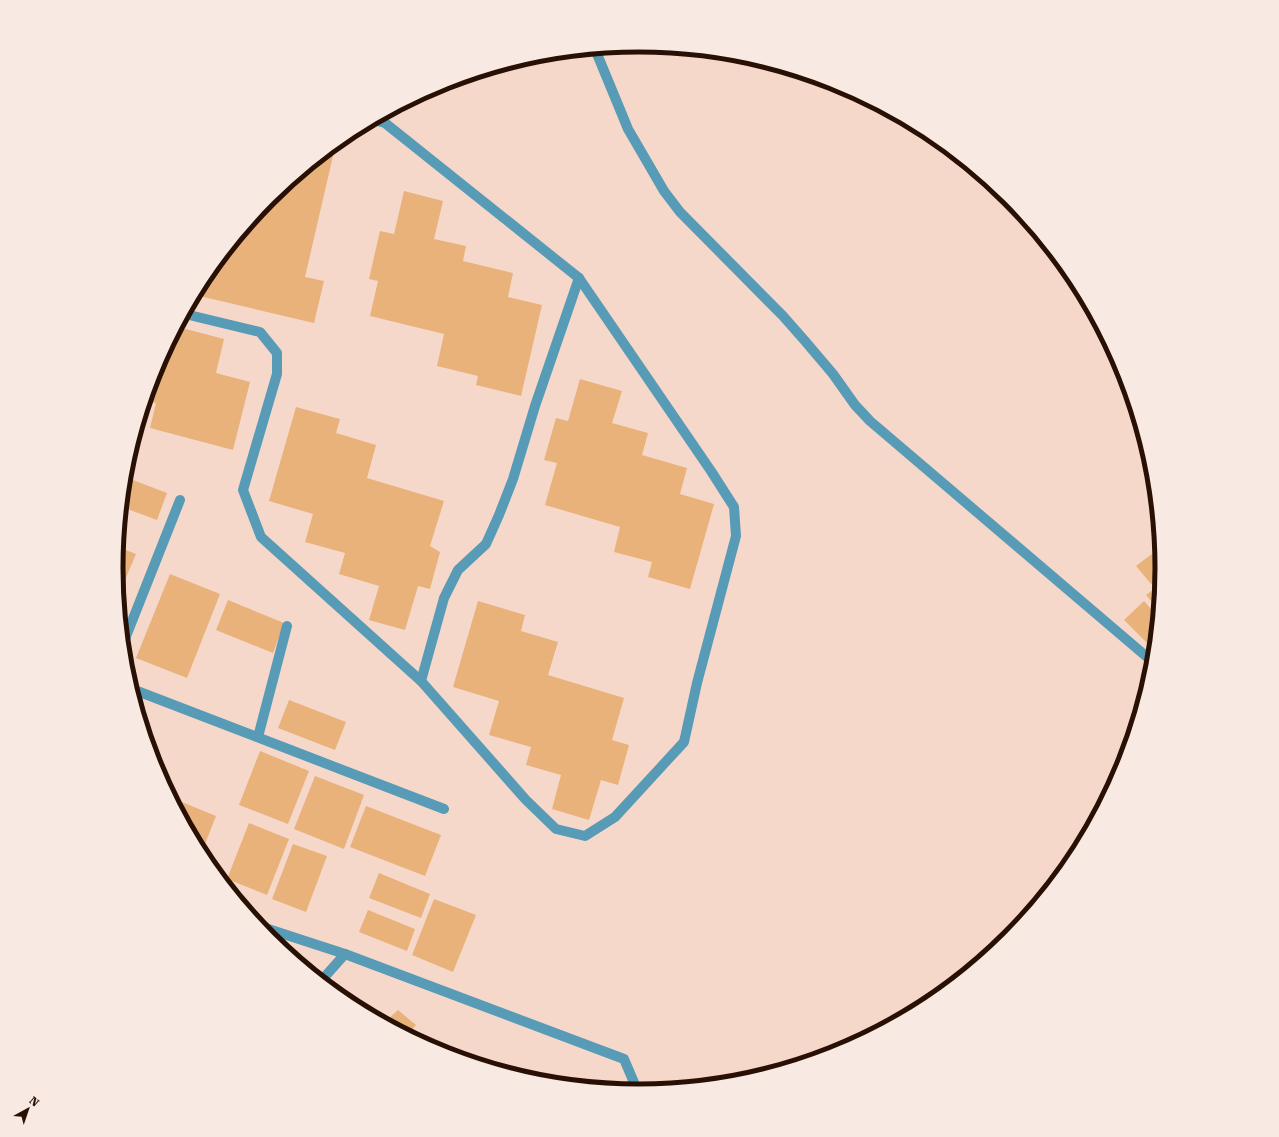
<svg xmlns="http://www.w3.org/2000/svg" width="1279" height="1137" viewBox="0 0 1279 1137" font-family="'Roboto Serif',serif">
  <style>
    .building { fill: #e8b27a }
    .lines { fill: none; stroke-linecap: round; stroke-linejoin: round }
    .minor { stroke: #589bb7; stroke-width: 10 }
    .rim { fill: none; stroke: #291004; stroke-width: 5 }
  </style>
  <rect width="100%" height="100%" fill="#f6d8ca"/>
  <g class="building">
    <polygon points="336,143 305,277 324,281 314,323 195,295 204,277 222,256 227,257 229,248 269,198"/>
    <polygon points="404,191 443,201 434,239 466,246 463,261 513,273 508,297 542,305 521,396 476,385 478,376 437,366 444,334 370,316 378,281 369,279 380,231 394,234"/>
    <polygon points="178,327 224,339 216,373 250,382 233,450 150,428 156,403 146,401 156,368"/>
    <polygon points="580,379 622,391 612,423 648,433 642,455 687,468 680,494 714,504 690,589 648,577 652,562 614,552 620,527 545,505 557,463 544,460 556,418 568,421"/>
    <polygon points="296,407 340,419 336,433 376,445 367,478 444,501 430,546 440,552 430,589 418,586 405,630 369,620 379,586 339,574 345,553 305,542 313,514 269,501"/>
    <polygon points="125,477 167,493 157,520 122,507"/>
    <polygon points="118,547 136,554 123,585 117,583 116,568"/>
    <polygon points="1161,547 1163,569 1162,576 1151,584 1136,566"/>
    <polygon points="170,574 220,594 187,678 136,658"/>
    <polygon points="1162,583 1159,610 1146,595"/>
    <polygon points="228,600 284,623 273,653 216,630"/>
    <polygon points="478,601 525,615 521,631 558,642 548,675 624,698 612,740 629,745 618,785 601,780 589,820 552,809 561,775 526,765 531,747 489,735 499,701 453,687"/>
    <polygon points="1144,601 1158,617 1155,651 1124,620"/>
    <polygon points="289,700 346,722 335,750 278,728"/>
    <polygon points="260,751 309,771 288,824 239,805"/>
    <polygon points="315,776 364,795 344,849 294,829"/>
    <polygon points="172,798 216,816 201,854 173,802"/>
    <polygon points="366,806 441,835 425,876 350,847"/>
    <polygon points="249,823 289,839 267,895 227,879"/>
    <polygon points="293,844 327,856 306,912 272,899"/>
    <polygon points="379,873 430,894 421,918 369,898"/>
    <polygon points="434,899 476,915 453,972 412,955"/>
    <polygon points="368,910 415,929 407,951 359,932"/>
    <polygon points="343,998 348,1001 356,1000 373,1013 386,1021 398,1010 416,1025 407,1035 348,1004"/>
  </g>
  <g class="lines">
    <g class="minor">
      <polyline points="595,49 628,129 664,191 680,212 783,316 805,341 833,374 855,405 870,421 1154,663"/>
      <polyline points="185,314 260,332 277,353 277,374 243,490 261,537 421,681 526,800 556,829 585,836 615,817 684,742 697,683 736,536 734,507 711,471 579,278 385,123 374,120"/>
      <polyline points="123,644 180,500"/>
      <polyline points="421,681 444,598 458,570 486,544 499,515 513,479 535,406 579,278"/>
      <polyline points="132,689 444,809"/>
      <polyline points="258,737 287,626"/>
      <polyline points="259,926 345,954 624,1059 638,1092"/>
      <polyline points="321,981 345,954"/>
    </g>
  </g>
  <path d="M0 0H1279V1137H0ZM123 568a516 516 0 1 1 1032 0a516 516 0 1 1-1032 0Z" fill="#f8e9e2" fill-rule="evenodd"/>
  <path class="rim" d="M123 568a516 516 0 1 1 1032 0a516 516 0 1 1-1032 0Z"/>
  <g transform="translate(28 1109) rotate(40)" stroke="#f8e9e2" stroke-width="3" paint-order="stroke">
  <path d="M0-3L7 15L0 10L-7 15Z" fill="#291004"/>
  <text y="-6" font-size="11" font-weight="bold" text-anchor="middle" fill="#291004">N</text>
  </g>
</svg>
